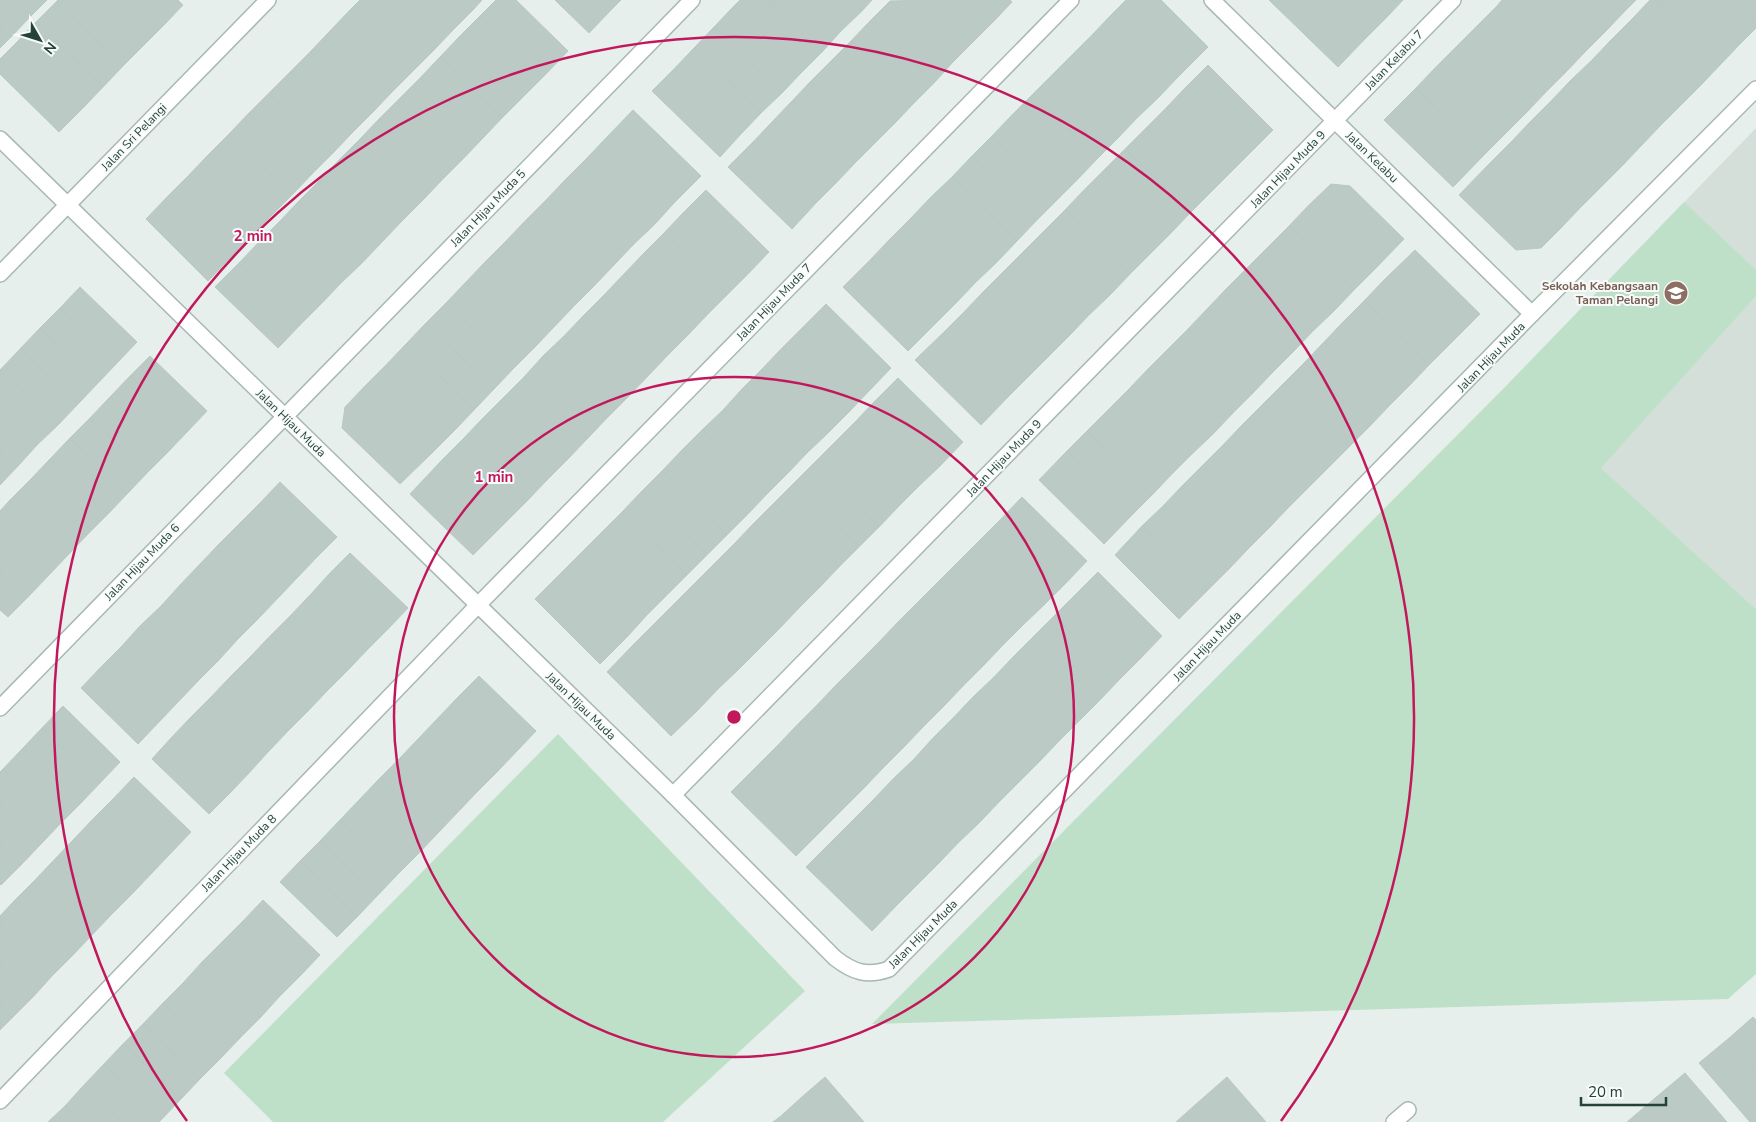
<svg xmlns="http://www.w3.org/2000/svg" width="1756" height="1122" viewBox="0 0 1756 1122" font-family="'Nunito Sans',sans-serif">
  <style>
    .built { fill: #d4dfda }
    .green { fill: #bfe0c8 }
    .building { fill: #bbcac4; stroke: #b8c9c2 }
    .lines { fill: none; stroke-linecap: round; stroke-linejoin: round }
    .street-casing { stroke: #a8b8b2; stroke-width: 18 }
    .street { stroke: #fff; stroke-width: 15 }
    .ring { fill: none; stroke: #c2185b; stroke-width: 2.5 }
    .labels { text-anchor: middle; dominant-baseline: central; stroke-width: 4; stroke-linejoin: round; paint-order: stroke }
    .street-label { font-size: 12px; fill: #24423a; stroke: #f7fbf9 }
    .education-label { font-size: 12px; font-weight: bold; fill: #785e54; stroke: #f7fbf9; text-anchor: end }
    .centre { fill: #c2185b; stroke: #f7fbf9; stroke-width: 2.5 }
    .ring-label { font-size: 15px; text-anchor: middle; font-weight: bold; fill: #c2185b; stroke: #f7fbf9; stroke-width: 4; stroke-linejoin: round; paint-order: stroke }
  </style>
  <rect width="100%" height="100%" fill="#e6efeb"/>
  <polygon class="built" points="1756,128 1756,609 1508,384"/>
  <g class="green">
    <polygon points="1684,202 1756,270 1756,296 1601,468 1756,609 1756,974 1728,999 872,1024 1508,384"/>
    <polygon points="558,734 805,991 663,1122 273,1122 224,1073"/>
  </g>
  <g class="building">
    <polygon points="0,0 13,0 30,17 10,38 0,28"/>
    <polygon points="13,0 47,0 30,17"/>
    <polygon points="58,0 96,0 143,46 123,66 56,2"/>
    <polygon points="96,0 137,0 163,26 143,46"/>
    <polygon points="137,0 178,0 183,5 163,26"/>
    <polygon points="360,0 381,0 433,51 412,72 350,10"/>
    <polygon points="381,0 422,0 453,30 433,51"/>
    <polygon points="422,0 463,0 473,10 453,30"/>
    <polygon points="463,0 482,0 473,10"/>
    <polygon points="496,0 516,0 568,51 543,77 480,16"/>
    <polygon points="555,0 602,0 612,9 589,33"/>
    <polygon points="602,0 621,0 612,9"/>
    <polygon points="740,0 768,0 822,52 801,73 734,6"/>
    <polygon points="768,0 809,0 841,31 822,52"/>
    <polygon points="809,0 851,0 862,11 841,31"/>
    <polygon points="851,0 872,0 862,11"/>
    <polygon points="929,0 973,42 953,62 890,1"/>
    <polygon points="929,0 970,0 993,22 973,42"/>
    <polygon points="970,0 1010,0 1012,2 993,22"/>
    <polygon points="1126,0 1161,0 1208,47 1178,77 1113,13"/>
    <polygon points="1269,0 1325,0 1365,39 1338,67"/>
    <polygon points="1325,0 1368,0 1386,18 1365,39"/>
    <polygon points="1368,0 1403,0 1386,18"/>
    <polygon points="1502,0 1532,0 1585,52 1565,73 1497,6"/>
    <polygon points="1532,0 1573,0 1605,32 1585,52"/>
    <polygon points="1573,0 1614,0 1625,11 1605,32"/>
    <polygon points="1614,0 1636,0 1625,11"/>
    <polygon points="1650,0 1654,0 1720,65 1700,86 1632,19"/>
    <polygon points="1654,0 1695,0 1740,44 1720,65"/>
    <polygon points="1695,0 1736,0 1756,19 1756,28 1740,44"/>
    <polygon points="1736,0 1756,0 1756,19"/>
    <polygon points="890,1 953,62 934,83 870,21"/>
    <polygon points="56,2 123,66 103,87 36,22"/>
    <polygon points="734,6 801,73 782,93 714,27"/>
    <polygon points="1497,6 1565,73 1545,93 1477,26"/>
    <polygon points="350,10 412,72 392,92 330,31"/>
    <polygon points="1113,13 1178,77 1158,98 1093,34"/>
    <polygon points="480,16 543,77 522,98 460,36"/>
    <polygon points="1632,19 1700,86 1680,106 1612,39"/>
    <polygon points="870,21 934,83 914,103 851,41"/>
    <polygon points="36,22 103,87 83,108 16,43"/>
    <polygon points="1477,26 1545,93 1525,114 1456,47"/>
    <polygon points="714,27 782,93 761,113 694,48"/>
    <polygon points="0,28 10,38 0,48"/>
    <polygon points="330,31 392,92 372,113 310,52"/>
    <polygon points="1093,34 1158,98 1137,118 1073,54"/>
    <polygon points="460,36 522,98 502,118 440,57"/>
    <polygon points="1612,39 1680,106 1660,126 1592,60"/>
    <polygon points="851,41 914,103 895,123 831,61"/>
    <polygon points="16,43 83,108 59,132 0,74 0,59"/>
    <polygon points="1456,47 1525,114 1505,134 1436,67"/>
    <polygon points="694,48 761,113 741,134 674,69"/>
    <polygon points="310,52 372,113 352,133 290,72"/>
    <polygon points="1073,54 1137,118 1117,139 1053,74"/>
    <polygon points="440,57 502,118 482,139 420,78"/>
    <polygon points="1592,60 1660,126 1640,147 1571,80"/>
    <polygon points="831,61 895,123 875,143 811,81"/>
    <polygon points="1208,65 1273,130 1251,152 1186,87"/>
    <polygon points="1436,67 1505,134 1484,155 1416,88"/>
    <polygon points="674,69 741,134 720,157 652,91"/>
    <polygon points="290,72 352,133 332,154 269,93"/>
    <polygon points="1053,74 1117,139 1097,159 1032,95"/>
    <polygon points="420,78 482,139 462,160 400,98"/>
    <polygon points="1571,80 1640,147 1620,168 1551,101"/>
    <polygon points="811,81 875,143 855,163 792,101"/>
    <polygon points="1186,87 1251,152 1231,172 1166,108"/>
    <polygon points="1416,88 1484,155 1453,187 1384,120"/>
    <polygon points="269,93 332,154 312,174 249,113"/>
    <polygon points="1032,95 1097,159 1077,180 1012,115"/>
    <polygon points="400,98 462,160 442,180 379,119"/>
    <polygon points="792,101 855,163 836,183 772,122"/>
    <polygon points="1551,101 1620,168 1600,188 1531,121"/>
    <polygon points="1166,108 1231,172 1210,193 1146,128"/>
    <polygon points="633,110 701,176 674,203 607,137"/>
    <polygon points="249,113 312,174 292,195 229,134"/>
    <polygon points="1012,115 1077,180 1057,200 992,136"/>
    <polygon points="379,119 442,180 422,201 360,139"/>
    <polygon points="1531,121 1600,188 1579,209 1511,142"/>
    <polygon points="772,122 836,183 816,203 753,142"/>
    <polygon points="1146,128 1210,193 1190,213 1125,149"/>
    <polygon points="229,134 292,195 271,216 209,154"/>
    <polygon points="992,136 1057,200 1037,220 972,156"/>
    <polygon points="607,137 674,203 655,224 587,158"/>
    <polygon points="360,139 422,201 402,221 339,160"/>
    <polygon points="753,142 816,203 792,229 728,167"/>
    <polygon points="1511,142 1579,209 1560,229 1491,162"/>
    <polygon points="1125,149 1190,213 1170,234 1105,169"/>
    <polygon points="209,154 271,216 251,236 189,175"/>
    <polygon points="972,156 1037,220 1017,241 952,177"/>
    <polygon points="587,158 655,224 634,244 567,178"/>
    <polygon points="339,160 402,221 382,242 319,181"/>
    <polygon points="1491,162 1560,229 1541,248 1516,250 1459,195"/>
    <polygon points="1105,169 1170,234 1150,254 1085,189"/>
    <polygon points="189,175 251,236 231,257 169,195"/>
    <polygon points="952,177 1017,241 997,262 931,197"/>
    <polygon points="567,178 634,244 614,265 547,199"/>
    <polygon points="319,181 382,242 362,263 299,201"/>
    <polygon points="1331,184 1350,186 1404,239 1374,270 1309,205"/>
    <polygon points="1085,189 1150,254 1130,274 1065,210"/>
    <polygon points="706,190 769,252 747,275 684,212"/>
    <polygon points="169,195 231,257 208,281 146,219"/>
    <polygon points="931,197 997,262 976,282 911,218"/>
    <polygon points="547,199 614,265 594,286 526,220"/>
    <polygon points="299,201 362,263 341,283 279,222"/>
    <polygon points="1309,205 1374,270 1354,290 1289,226"/>
    <polygon points="1065,210 1130,274 1110,295 1045,230"/>
    <polygon points="684,212 747,275 727,295 664,233"/>
    <polygon points="911,218 976,282 956,303 891,238"/>
    <polygon points="526,220 594,286 574,306 506,241"/>
    <polygon points="279,222 341,283 321,304 259,242"/>
    <polygon points="1289,226 1354,290 1334,311 1269,246"/>
    <polygon points="1045,230 1110,295 1089,315 1024,251"/>
    <polygon points="664,233 727,295 707,315 644,253"/>
    <polygon points="891,238 956,303 936,323 871,259"/>
    <polygon points="506,241 574,306 554,327 486,261"/>
    <polygon points="259,242 321,304 301,324 239,263"/>
    <polygon points="1269,246 1334,311 1313,331 1248,267"/>
    <polygon points="1415,250 1480,314 1449,345 1384,280"/>
    <polygon points="1024,251 1089,315 1069,336 1004,271"/>
    <polygon points="644,253 707,315 687,336 624,274"/>
    <polygon points="871,259 936,323 908,351 843,287"/>
    <polygon points="486,261 554,327 534,348 466,282"/>
    <polygon points="239,263 301,324 278,348 215,287"/>
    <polygon points="1248,267 1313,331 1293,352 1228,287"/>
    <polygon points="1004,271 1069,336 1049,356 984,291"/>
    <polygon points="624,274 687,336 667,356 604,295"/>
    <polygon points="1384,280 1449,345 1429,365 1364,301"/>
    <polygon points="466,282 534,348 514,368 446,303"/>
    <polygon points="80,287 137,342 117,363 60,308"/>
    <polygon points="1228,287 1293,352 1273,372 1208,308"/>
    <polygon points="984,291 1049,356 1029,376 964,312"/>
    <polygon points="604,295 667,356 647,377 584,315"/>
    <polygon points="1364,301 1429,365 1409,386 1344,321"/>
    <polygon points="446,303 514,368 494,389 426,323"/>
    <polygon points="826,304 891,368 868,392 802,328"/>
    <polygon points="60,308 117,363 97,384 40,328"/>
    <polygon points="1208,308 1273,372 1253,393 1188,329"/>
    <polygon points="964,312 1029,376 1008,397 944,332"/>
    <polygon points="584,315 647,377 627,398 564,336"/>
    <polygon points="1344,321 1409,386 1389,406 1324,342"/>
    <polygon points="426,323 494,389 474,410 406,344"/>
    <polygon points="40,328 97,384 78,404 20,349"/>
    <polygon points="802,328 868,392 848,413 782,348"/>
    <polygon points="1188,329 1253,393 1233,413 1168,349"/>
    <polygon points="944,332 1008,397 981,425 915,360"/>
    <polygon points="564,336 627,398 607,418 543,356"/>
    <polygon points="1324,342 1389,406 1369,427 1304,363"/>
    <polygon points="406,344 474,410 454,431 386,365"/>
    <polygon points="782,348 848,413 828,433 762,369"/>
    <polygon points="20,349 78,404 58,425 0,370"/>
    <polygon points="1168,349 1233,413 1213,434 1148,369"/>
    <polygon points="150,356 207,411 187,432 130,376"/>
    <polygon points="543,356 607,418 587,439 524,377"/>
    <polygon points="1304,363 1369,427 1349,447 1284,383"/>
    <polygon points="386,365 454,431 434,451 366,385"/>
    <polygon points="762,369 828,433 807,453 742,389"/>
    <polygon points="1148,369 1213,434 1192,454 1128,390"/>
    <polygon points="0,370 58,425 37,445 0,409"/>
    <polygon points="130,376 187,432 167,453 110,397"/>
    <polygon points="524,377 587,439 567,460 503,398"/>
    <polygon points="898,378 963,442 940,466 875,401"/>
    <polygon points="1284,383 1349,447 1328,468 1263,404"/>
    <polygon points="366,385 434,451 400,484 342,428 345,407"/>
    <polygon points="742,389 807,453 787,474 723,410"/>
    <polygon points="1128,390 1192,454 1172,474 1108,410"/>
    <polygon points="110,397 167,453 147,473 90,418"/>
    <polygon points="503,398 567,460 547,480 483,418"/>
    <polygon points="875,401 940,466 919,486 855,422"/>
    <polygon points="1263,404 1328,468 1308,488 1243,424"/>
    <polygon points="0,409 37,445 18,466 0,449"/>
    <polygon points="723,410 787,474 767,494 702,430"/>
    <polygon points="1108,410 1172,474 1152,495 1087,431"/>
    <polygon points="90,418 147,473 127,494 70,438"/>
    <polygon points="483,418 547,480 527,501 463,439"/>
    <polygon points="855,422 919,486 899,506 835,442"/>
    <polygon points="1243,424 1308,488 1288,508 1223,445"/>
    <polygon points="702,430 767,494 747,515 682,450"/>
    <polygon points="1087,431 1152,495 1132,515 1067,451"/>
    <polygon points="70,438 127,494 108,514 50,459"/>
    <polygon points="463,439 527,501 507,521 443,459"/>
    <polygon points="835,442 899,506 879,527 815,462"/>
    <polygon points="1223,445 1288,508 1268,529 1203,465"/>
    <polygon points="0,449 18,466 0,485"/>
    <polygon points="682,450 747,515 727,535 662,471"/>
    <polygon points="1067,451 1132,515 1104,544 1039,480"/>
    <polygon points="50,459 108,514 87,535 30,480"/>
    <polygon points="443,459 507,521 473,555 410,494"/>
    <polygon points="815,462 879,527 859,547 794,483"/>
    <polygon points="1203,465 1268,529 1248,549 1183,485"/>
    <polygon points="662,471 727,535 707,555 642,491"/>
    <polygon points="30,480 87,535 67,556 10,500"/>
    <polygon points="280,482 337,537 317,557 260,503"/>
    <polygon points="794,483 859,547 839,567 774,503"/>
    <polygon points="1183,485 1248,549 1228,570 1163,506"/>
    <polygon points="642,491 707,555 687,575 622,512"/>
    <polygon points="1022,497 1087,561 1064,585 999,521"/>
    <polygon points="10,500 67,556 48,576 0,530 0,511"/>
    <polygon points="260,503 317,557 297,578 240,523"/>
    <polygon points="774,503 839,567 819,588 754,523"/>
    <polygon points="1163,506 1228,570 1208,590 1142,526"/>
    <polygon points="622,512 687,575 666,596 602,532"/>
    <polygon points="999,521 1064,585 1044,605 979,541"/>
    <polygon points="240,523 297,578 277,599 220,543"/>
    <polygon points="754,523 819,588 799,608 734,544"/>
    <polygon points="1142,526 1208,590 1179,619 1115,555"/>
    <polygon points="0,530 48,576 28,597 0,570"/>
    <polygon points="602,532 666,596 646,616 582,552"/>
    <polygon points="979,541 1044,605 1023,625 959,561"/>
    <polygon points="220,543 277,599 257,620 200,564"/>
    <polygon points="734,544 799,608 779,629 714,564"/>
    <polygon points="582,552 646,616 627,637 561,573"/>
    <polygon points="350,553 408,608 388,629 330,573"/>
    <polygon points="959,561 1023,625 1003,645 939,581"/>
    <polygon points="200,564 257,620 237,640 180,585"/>
    <polygon points="714,564 779,629 759,649 694,584"/>
    <polygon points="0,570 28,597 8,617 0,610"/>
    <polygon points="1098,572 1162,636 1139,660 1074,596"/>
    <polygon points="330,573 388,629 368,649 311,594"/>
    <polygon points="561,573 627,637 600,664 535,599"/>
    <polygon points="939,581 1003,645 983,666 918,602"/>
    <polygon points="694,584 759,649 739,669 673,605"/>
    <polygon points="180,585 237,640 218,661 161,606"/>
    <polygon points="311,594 368,649 348,670 291,615"/>
    <polygon points="1074,596 1139,660 1119,680 1054,616"/>
    <polygon points="918,602 983,666 963,686 898,622"/>
    <polygon points="673,605 739,669 718,689 653,625"/>
    <polygon points="161,606 218,661 198,681 140,626"/>
    <polygon points="291,615 348,670 328,690 271,635"/>
    <polygon points="1054,616 1119,680 1099,701 1034,636"/>
    <polygon points="898,622 963,686 943,707 878,643"/>
    <polygon points="653,625 718,689 698,710 633,645"/>
    <polygon points="140,626 198,681 178,702 121,647"/>
    <polygon points="271,635 328,690 308,711 251,656"/>
    <polygon points="1034,636 1099,701 1079,721 1014,656"/>
    <polygon points="878,643 943,707 923,727 858,663"/>
    <polygon points="633,645 698,710 671,736 607,672"/>
    <polygon points="121,647 178,702 158,723 101,667"/>
    <polygon points="251,656 308,711 288,731 231,676"/>
    <polygon points="1014,656 1079,721 1059,741 994,677"/>
    <polygon points="858,663 923,727 903,748 838,683"/>
    <polygon points="101,667 158,723 138,744 81,688"/>
    <polygon points="231,676 288,731 268,752 211,697"/>
    <polygon points="479,676 536,731 516,752 459,696"/>
    <polygon points="994,677 1059,741 1039,762 973,697"/>
    <polygon points="838,683 903,748 883,768 818,704"/>
    <polygon points="459,696 516,752 497,772 439,717"/>
    <polygon points="211,697 268,752 249,773 191,717"/>
    <polygon points="973,697 1039,762 1019,782 953,718"/>
    <polygon points="818,704 883,768 863,789 798,724"/>
    <polygon points="63,706 120,762 100,783 42,728"/>
    <polygon points="191,717 249,773 229,794 171,738"/>
    <polygon points="439,717 497,772 476,793 419,738"/>
    <polygon points="953,718 1019,782 999,802 933,738"/>
    <polygon points="798,724 863,789 843,809 778,745"/>
    <polygon points="42,728 100,783 80,804 23,748"/>
    <polygon points="171,738 229,794 209,814 152,759"/>
    <polygon points="419,738 476,793 457,813 400,758"/>
    <polygon points="933,738 999,802 979,823 914,759"/>
    <polygon points="778,745 843,809 823,829 758,765"/>
    <polygon points="23,748 80,804 60,824 3,769"/>
    <polygon points="400,758 457,813 437,834 380,778"/>
    <polygon points="914,759 979,823 958,843 893,779"/>
    <polygon points="758,765 823,829 796,856 731,792"/>
    <polygon points="3,769 60,824 41,844 0,805 0,772"/>
    <polygon points="134,777 191,832 170,854 113,799"/>
    <polygon points="380,778 437,834 417,855 360,799"/>
    <polygon points="893,779 958,843 938,864 873,800"/>
    <polygon points="113,799 170,854 151,874 93,819"/>
    <polygon points="360,799 417,855 397,875 340,820"/>
    <polygon points="873,800 938,864 918,884 853,820"/>
    <polygon points="0,805 41,844 21,865 0,844"/>
    <polygon points="93,819 151,874 131,895 74,839"/>
    <polygon points="340,820 397,875 377,896 320,841"/>
    <polygon points="853,820 918,884 898,904 833,840"/>
    <polygon points="74,839 131,895 111,915 54,860"/>
    <polygon points="833,840 898,904 872,931 806,867"/>
    <polygon points="320,841 377,896 357,917 300,861"/>
    <polygon points="0,844 21,865 1,885 0,884"/>
    <polygon points="54,860 111,915 91,936 35,880"/>
    <polygon points="300,861 357,917 337,937 280,882"/>
    <polygon points="35,880 91,936 72,956 14,901"/>
    <polygon points="263,900 320,955 299,977 242,922"/>
    <polygon points="14,901 72,956 52,976 0,926 0,916"/>
    <polygon points="242,922 299,977 279,997 222,942"/>
    <polygon points="0,926 52,976 33,997 0,965"/>
    <polygon points="222,942 279,997 260,1018 202,962"/>
    <polygon points="202,962 260,1018 240,1038 183,983"/>
    <polygon points="0,965 33,997 13,1017 0,1005"/>
    <polygon points="183,983 240,1038 220,1059 163,1003"/>
    <polygon points="163,1003 220,1059 200,1079 143,1024"/>
    <polygon points="0,1005 13,1017 0,1030"/>
    <polygon points="1753,1017 1756,1020 1756,1073 1728,1039"/>
    <polygon points="143,1024 200,1079 181,1099 123,1044"/>
    <polygon points="1728,1039 1756,1073 1756,1122 1750,1122 1699,1063"/>
    <polygon points="123,1044 181,1099 161,1120 104,1064"/>
    <polygon points="104,1064 161,1120 159,1122 122,1122 84,1085"/>
    <polygon points="1685,1073 1727,1122 1674,1122 1654,1099"/>
    <polygon points="825,1077 864,1122 826,1122 803,1096"/>
    <polygon points="1227,1077 1266,1122 1210,1122 1195,1105"/>
    <polygon points="84,1085 122,1122 81,1122 65,1106"/>
    <polygon points="803,1096 826,1122 786,1122 781,1116"/>
    <polygon points="1654,1099 1674,1122 1627,1122"/>
    <polygon points="1195,1105 1210,1122 1176,1122"/>
    <polygon points="65,1106 81,1122 48,1122"/>
    <polygon points="781,1116 786,1122 773,1122"/>
  </g>
  <g class="lines">
    <defs>
      <g id="street">
        <polyline points="1212,0 1532,314"/>
        <path d="M0,139l673,656 162,163c18,14 32,19 54,11l643,-655 224,-225"/>
        <polyline points="0,274 268,0"/>
        <polyline points="0,708 692,0"/>
        <polyline points="673,795 1453,0"/>
        <polyline points="0,1101 478,605 1071,0"/>
        <polyline points="1394,1122 1408,1110"/>
      </g>
    </defs>
    <use href="#street" class="street-casing"/>
    <use href="#street" class="street"/>
  </g>
  <g class="ring">
    <circle cx="734" cy="717" r="340"/>
    <path d="M187 1121A680 680 0 1 1 1281 1121"/>
  </g>
  <defs>
    <symbol id="school-disc" viewBox="-11 -11 22 22"><circle r="9.5" fill="#8d6e63" stroke="#f7fbf9"/><path d="M0-5L7-2L0 1L-7-2ZM-4 1L0 2.5L4 1V4Q0 6-4 4Z" fill="#fff"/></symbol>
  </defs>
  <g fill-rule="evenodd">
    <use href="#school-disc" x="1662" y="279" width="28" height="28"/>
  </g>
  <g class="labels">
    <g class="street-label">
      <text transform="translate(1394 60) rotate(-46)">Jalan Kelabu 7</text>
      <text transform="translate(134 137) rotate(-46)">Jalan Sri Pelangi</text>
      <text transform="translate(1372 157) rotate(44)">Jalan Kelabu</text>
      <text transform="translate(1288 169) rotate(-46)">Jalan Hijau Muda 9</text>
      <text transform="translate(488 208) rotate(-46)">Jalan Hijau Muda 5</text>
      <text transform="translate(774 302) rotate(-46)">Jalan Hijau Muda 7</text>
      <text transform="translate(1491 357) rotate(-46)">Jalan Hijau Muda</text>
      <text transform="translate(291 423) rotate(44)">Jalan Hijau Muda</text>
      <text transform="translate(1004 458) rotate(-46)">Jalan Hijau Muda 9</text>
      <text transform="translate(142 562) rotate(-46)">Jalan Hijau Muda 6</text>
      <text transform="translate(1207 646) rotate(-46)">Jalan Hijau Muda</text>
      <text transform="translate(581 706) rotate(44)">Jalan Hijau Muda</text>
      <text transform="translate(239 853) rotate(-46)">Jalan Hijau Muda 8</text>
      <text transform="translate(923 934) rotate(-45)">Jalan Hijau Muda</text>
    </g>
    <g class="education-label">
      <text x="1658" y="286">Sekolah Kebangsaan<tspan x="1658" dy="14">Taman Pelangi</tspan></text>
    </g>
  </g>
  <circle cx="734" cy="717" r="8" class="centre"/>
  <g class="ring-label">
    <text x="253" y="241">2 min</text>
    <text x="494" y="482">1 min</text>
  </g>
  <g transform="translate(40 40) rotate(129)" stroke="#f7fbf9" stroke-width="4" paint-order="stroke">
  <path d="M0-4L9 19L0 12L-9 19Z" fill="#24423a"/>
  <text y="-8" font-size="14" font-weight="bold" text-anchor="middle" fill="#24423a">N</text>
  </g>
  <path d="M1581 1097v8h85v-8" fill="none" stroke="#24423a" stroke-width="2.5"/>
  <text x="1588" y="1097" font-size="15" fill="#24423a" stroke="#f7fbf9" stroke-width="4" paint-order="stroke">20 m</text>
</svg>
